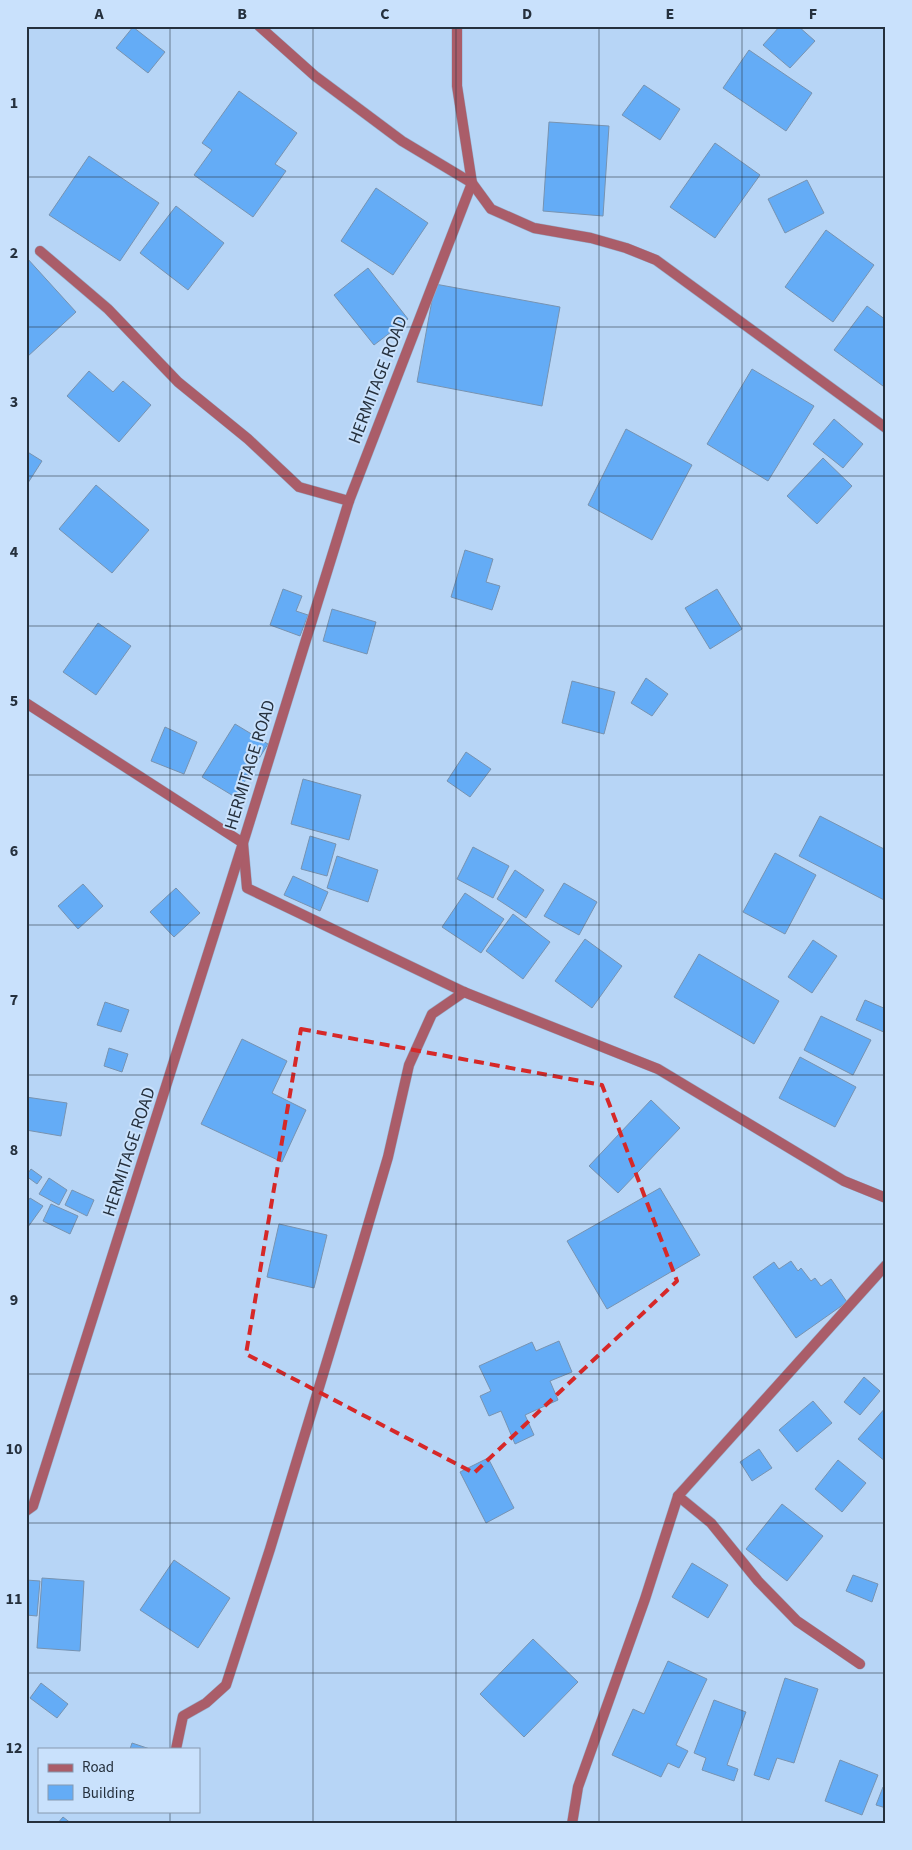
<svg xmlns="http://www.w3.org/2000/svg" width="912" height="1850" viewBox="0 0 912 1850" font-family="'Source Sans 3',sans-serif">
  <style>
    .building { fill: #64acf6; stroke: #7793b1 }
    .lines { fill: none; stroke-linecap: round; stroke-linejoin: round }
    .street-casing { stroke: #97b1cd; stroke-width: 11 }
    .street { stroke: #aa5d69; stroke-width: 10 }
    .marked { fill: none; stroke: #d62828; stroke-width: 4; stroke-dasharray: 10 6; stroke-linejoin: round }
    .grid { fill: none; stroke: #25303d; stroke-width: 1; stroke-opacity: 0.55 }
    .labels { text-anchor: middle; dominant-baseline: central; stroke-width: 4; stroke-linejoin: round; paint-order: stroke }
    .street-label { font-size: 18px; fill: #25303d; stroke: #c9e1fc }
    .neatline { fill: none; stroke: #25303d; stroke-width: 2 }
    .grid-label { font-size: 16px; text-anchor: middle; font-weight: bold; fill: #25303d }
  </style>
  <rect width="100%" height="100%" fill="#b7d5f6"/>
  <g class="building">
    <polygon points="780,26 798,26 815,41 790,68 763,45"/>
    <polygon points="133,27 165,52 148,73 116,48"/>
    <polygon points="749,50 812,93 786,131 723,88"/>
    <polygon points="644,85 680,109 660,140 622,115"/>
    <polygon points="239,91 297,133 275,164 286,171 253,217 194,175 212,150 202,143"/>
    <polygon points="549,122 609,126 603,216 543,211"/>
    <polygon points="715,143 760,175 715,238 670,207"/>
    <polygon points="89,156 159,203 120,261 49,215"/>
    <polygon points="807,180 824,213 785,233 768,199"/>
    <polygon points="376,188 428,223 393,275 341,241"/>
    <polygon points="176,206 224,243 188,290 140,253"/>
    <polygon points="826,230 874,265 833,322 785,287"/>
    <polygon points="26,257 76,312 27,357 26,357"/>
    <polygon points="368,268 408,319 374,345 334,295"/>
    <polygon points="435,284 560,307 542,406 417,382"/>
    <polygon points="867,306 886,320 886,383 883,386 834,350"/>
    <polygon points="752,369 814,406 768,481 707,444"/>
    <polygon points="89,371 113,392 123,381 151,405 119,442 67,396"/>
    <polygon points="834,419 863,444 843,468 813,444"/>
    <polygon points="626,429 692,465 652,540 588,505"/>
    <polygon points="26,451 42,461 26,486"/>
    <polygon points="823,458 852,486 817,524 787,496"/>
    <polygon points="96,485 149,530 112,573 59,529"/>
    <polygon points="465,550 493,559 486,582 500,586 492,610 451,597"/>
    <polygon points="283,589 302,596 296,611 308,615 300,636 270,625"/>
    <polygon points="717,589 742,629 710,649 685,608"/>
    <polygon points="332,609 376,622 367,654 323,641"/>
    <polygon points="98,623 131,646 96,695 63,672"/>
    <polygon points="646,678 668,694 652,716 631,703"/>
    <polygon points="572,681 615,692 604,734 562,723"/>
    <polygon points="235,724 268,744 235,797 202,777"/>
    <polygon points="165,727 197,742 184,774 151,761"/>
    <polygon points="466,752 491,769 470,797 447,781"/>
    <polygon points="303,779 361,795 349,840 291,824"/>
    <polygon points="820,816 886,850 886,901 799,856"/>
    <polygon points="310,836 336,844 327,876 301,869"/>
    <polygon points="473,847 509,866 493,898 457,879"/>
    <polygon points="775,853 816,875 785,934 743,912"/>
    <polygon points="337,856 378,870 368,902 327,888"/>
    <polygon points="515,870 544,890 526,918 497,899"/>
    <polygon points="293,876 328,892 320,911 284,895"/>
    <polygon points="564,883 597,902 579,935 544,916"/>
    <polygon points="83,884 103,906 78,929 58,906"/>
    <polygon points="176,888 200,913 174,937 150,912"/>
    <polygon points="465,893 504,919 481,953 442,927"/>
    <polygon points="513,914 550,942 523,979 486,951"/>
    <polygon points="585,939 622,966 592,1008 555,981"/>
    <polygon points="813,940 837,956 812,993 788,977"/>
    <polygon points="699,954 779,1001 754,1044 674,997"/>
    <polygon points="865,1000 886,1009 886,1033 856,1020"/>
    <polygon points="105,1002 129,1010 121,1032 97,1025"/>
    <polygon points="821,1016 871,1040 853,1075 804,1050"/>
    <polygon points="242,1039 287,1061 272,1093 306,1110 282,1162 201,1124"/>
    <polygon points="109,1048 128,1054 122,1072 104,1066"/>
    <polygon points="800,1057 856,1087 835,1127 779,1098"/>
    <polygon points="26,1097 67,1103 61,1136 26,1130"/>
    <polygon points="651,1100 680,1128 618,1193 589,1166"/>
    <polygon points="31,1169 42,1177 37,1184 26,1176"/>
    <polygon points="49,1178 67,1190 59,1205 39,1194"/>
    <polygon points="660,1188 700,1255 607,1309 567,1241"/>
    <polygon points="72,1190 94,1200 87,1216 65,1205"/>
    <polygon points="30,1198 43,1206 28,1227 26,1225 26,1204"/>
    <polygon points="51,1204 78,1216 70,1234 43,1221"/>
    <polygon points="279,1224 327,1235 314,1288 267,1277"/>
    <polygon points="791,1261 798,1271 801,1268 811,1281 815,1278 821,1286 831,1279 847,1302 796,1338 753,1277 774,1262 779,1269"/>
    <polygon points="559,1341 572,1372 550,1381 558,1400 525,1415 534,1435 515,1444 501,1411 489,1416 480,1396 491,1391 479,1366 532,1342 536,1351"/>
    <polygon points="864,1377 880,1391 860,1415 844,1402"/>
    <polygon points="813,1401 832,1423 797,1452 779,1430"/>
    <polygon points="886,1407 886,1462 858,1439"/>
    <polygon points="759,1449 772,1468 752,1481 740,1462"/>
    <polygon points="488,1458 514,1508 486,1523 460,1472"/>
    <polygon points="838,1460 866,1483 842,1512 815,1489"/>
    <polygon points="782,1504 823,1536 787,1581 746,1549"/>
    <polygon points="174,1560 230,1598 198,1648 140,1610"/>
    <polygon points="692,1563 728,1585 708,1618 672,1597"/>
    <polygon points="853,1575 878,1584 872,1602 846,1591"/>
    <polygon points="42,1578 84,1581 80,1651 37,1648"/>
    <polygon points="26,1580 40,1581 37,1616 26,1615"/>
    <polygon points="533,1639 578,1682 524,1737 480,1694"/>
    <polygon points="668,1661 707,1679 676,1745 688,1751 679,1768 668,1763 661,1777 612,1755 633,1709 644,1714"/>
    <polygon points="785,1678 818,1689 794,1763 777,1758 769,1780 754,1775"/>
    <polygon points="41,1683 68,1704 57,1718 30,1698"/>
    <polygon points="714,1700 746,1712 727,1765 738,1769 734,1781 702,1770 706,1758 694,1753"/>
    <polygon points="132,1743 150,1749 130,1749"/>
    <polygon points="840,1760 878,1775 862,1815 825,1801"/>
    <polygon points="883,1787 886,1788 886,1808 876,1805"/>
    <polygon points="63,1817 72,1824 57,1824"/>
  </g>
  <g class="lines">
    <defs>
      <g id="street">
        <polyline points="259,26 315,76 402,141 472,183 491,209 534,228 591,238 626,248 656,260 886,428"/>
        <polyline points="40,251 108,309 178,382 248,439 299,487 349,501"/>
        <polyline points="26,703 243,843 247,888 464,992 658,1069 844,1181 886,1198"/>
        <polyline points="678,1496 711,1523 758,1581 797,1621 860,1664"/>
        <polyline points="26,1511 33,1506 243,843 349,501 472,183 457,86 457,26"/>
        <polyline points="176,1749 183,1716 206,1703 226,1685 270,1549 358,1259 388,1157 409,1065 432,1014 464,992"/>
        <polyline points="572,1824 578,1787 645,1599 678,1496 886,1265"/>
      </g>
    </defs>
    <use href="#street" class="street-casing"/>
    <use href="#street" class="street"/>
  </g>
  <path class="marked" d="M301,1029l301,56 75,196 -203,192 -228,-119z"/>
  <path class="grid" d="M170,26v1723M313,26v1798M456,26v1798M599,26v1798M742,26v1798M26,177h860M26,327h860M26,476h860M26,626h860M26,775h860M26,925h860M26,1075h860M26,1224h860M26,1374h860M26,1523h860M26,1673h860M170,1811v13"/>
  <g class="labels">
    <g class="street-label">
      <text transform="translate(378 380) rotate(-69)">HERMITAGE ROAD</text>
      <text transform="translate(250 765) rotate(-73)">HERMITAGE ROAD</text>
      <text transform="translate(129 1152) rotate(-72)">HERMITAGE ROAD</text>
    </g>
  </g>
  <rect width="912" height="1850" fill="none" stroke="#c9e1fc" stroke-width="55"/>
  <rect x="38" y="1748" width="162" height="65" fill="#c9e1fc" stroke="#879ab0"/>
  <rect x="48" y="1764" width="25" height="8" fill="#aa5d69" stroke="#879ab0"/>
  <text x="82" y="1772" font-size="15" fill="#25303d">Road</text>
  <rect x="48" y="1785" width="25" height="15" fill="#64acf6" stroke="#879ab0"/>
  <text x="82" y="1798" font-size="15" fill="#25303d">Building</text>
  <rect x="28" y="28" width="856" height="1794" class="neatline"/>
  <g class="grid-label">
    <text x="99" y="19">A</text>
    <text x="242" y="19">B</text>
    <text x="385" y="19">C</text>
    <text x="527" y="19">D</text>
    <text x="670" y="19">E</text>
    <text x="813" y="19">F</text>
    <text x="14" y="108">1</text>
    <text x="14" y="258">2</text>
    <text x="14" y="407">3</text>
    <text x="14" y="557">4</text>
    <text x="14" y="706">5</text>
    <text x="14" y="856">6</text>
    <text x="14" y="1005">7</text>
    <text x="14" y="1155">8</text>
    <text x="14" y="1305">9</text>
    <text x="14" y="1454">10</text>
    <text x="14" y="1604">11</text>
    <text x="14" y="1753">12</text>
  </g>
</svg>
